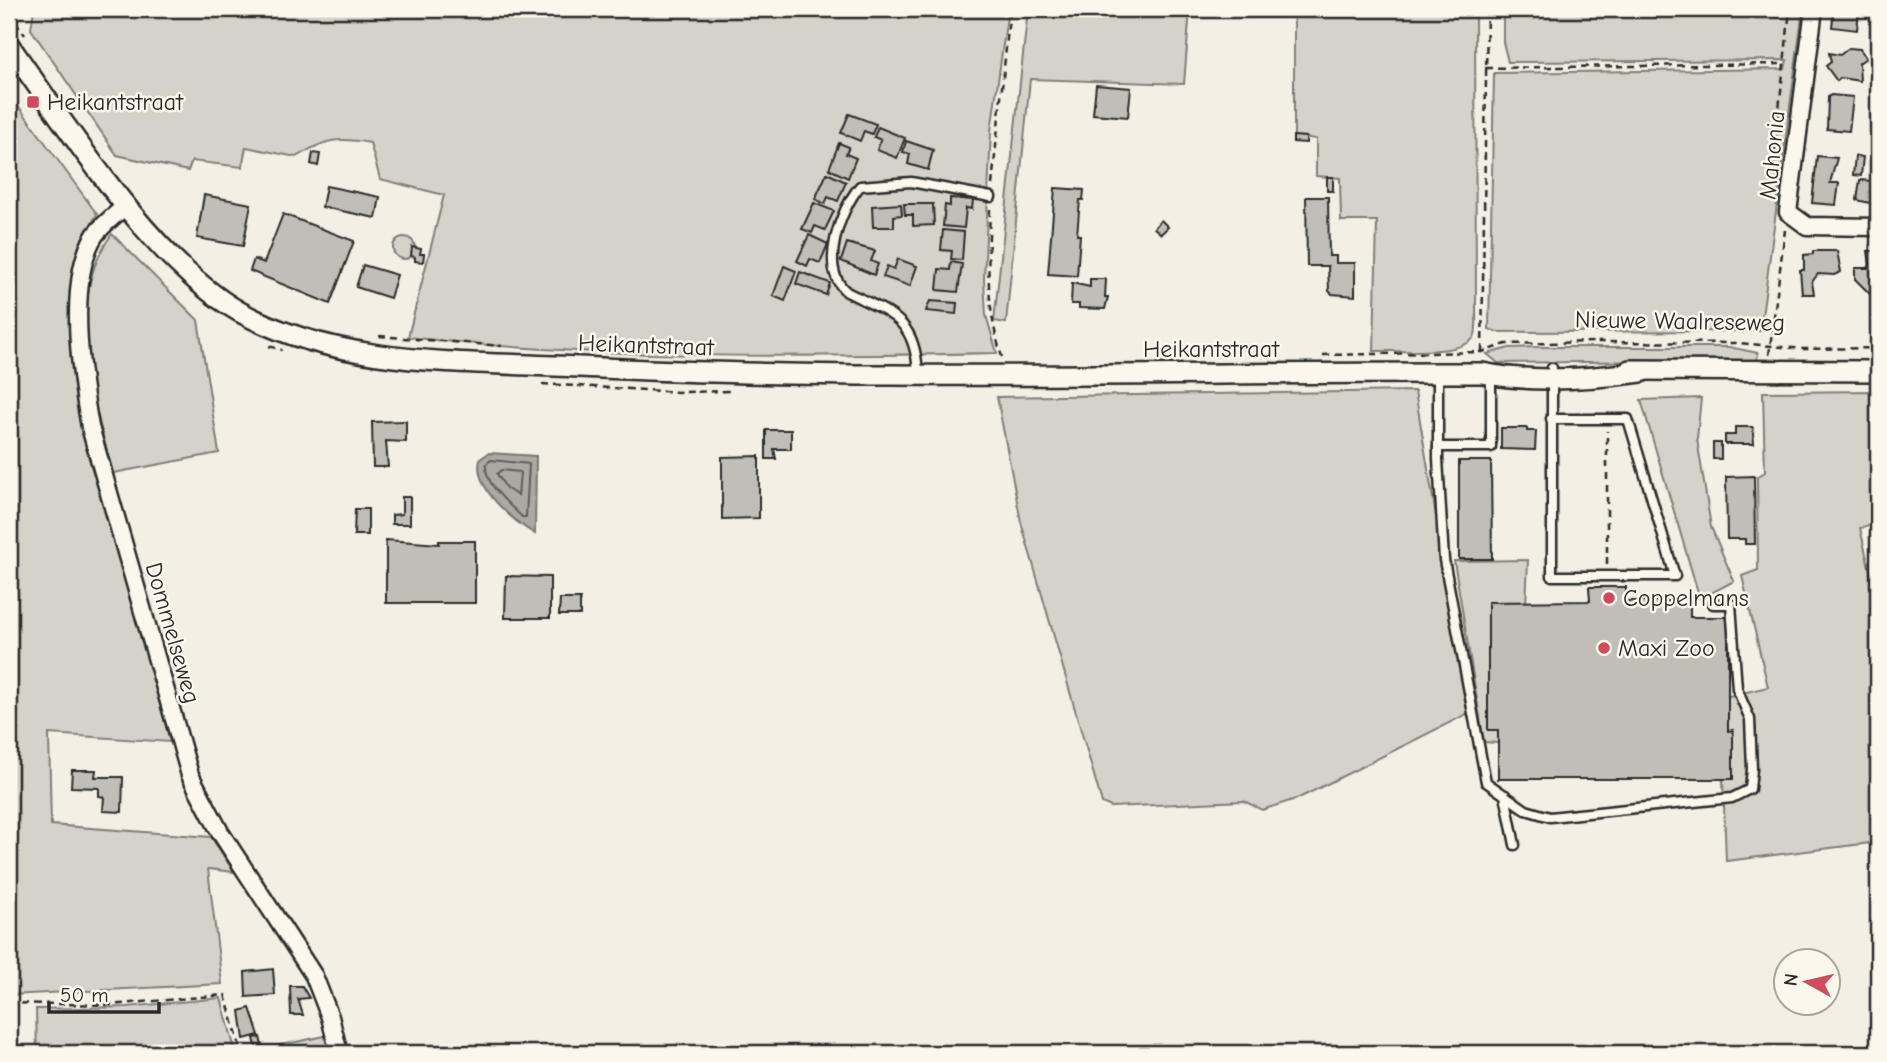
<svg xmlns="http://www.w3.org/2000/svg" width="1887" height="1062" viewBox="0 0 1887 1062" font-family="'Comic Neue',sans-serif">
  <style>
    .green { fill: #d5d2c9; stroke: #807e7a; stroke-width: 2 }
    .water { fill: #aca9a2; stroke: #787772; stroke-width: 2 }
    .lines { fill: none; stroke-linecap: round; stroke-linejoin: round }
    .shore { stroke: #5f5d5b; stroke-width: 2 }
    .building { fill: #c0beb6; stroke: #2b2b2b; stroke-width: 2 }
    .service-casing { stroke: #2b2b2b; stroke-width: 13 }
    .minor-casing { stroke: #2b2b2b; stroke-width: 21 }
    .tertiary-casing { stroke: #2b2b2b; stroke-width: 24 }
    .path { stroke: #2b2b2b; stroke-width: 2.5; stroke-dasharray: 7 5; stroke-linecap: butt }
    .service { stroke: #fbf7ec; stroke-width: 8 }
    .minor { stroke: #fbf7ec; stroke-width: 16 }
    .tertiary { stroke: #fbf7ec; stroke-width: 19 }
    .poi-dot { fill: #d1495b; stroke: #fbf7ec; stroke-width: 2.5 }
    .labels { text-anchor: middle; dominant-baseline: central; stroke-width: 5; stroke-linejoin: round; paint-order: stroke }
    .poi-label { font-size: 24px; fill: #2b2b2b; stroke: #fbf7ec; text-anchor: start }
    .street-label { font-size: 24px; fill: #2b2b2b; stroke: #fbf7ec }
  </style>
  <rect width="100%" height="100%" fill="#f3efe4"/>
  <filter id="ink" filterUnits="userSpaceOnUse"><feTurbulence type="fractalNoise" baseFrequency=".0143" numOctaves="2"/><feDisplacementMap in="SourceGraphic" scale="14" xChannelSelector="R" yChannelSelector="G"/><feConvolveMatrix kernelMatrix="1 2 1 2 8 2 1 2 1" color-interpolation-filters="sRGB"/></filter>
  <g filter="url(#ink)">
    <g class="green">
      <path d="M34,9h974l-17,122 -7,149 2,35 11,38c-196,4 -394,7 -589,-16l36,-142 -64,-16 -10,-36c-34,-6 -44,-4 -74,14l-50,-10 -4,20 -50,-6 -4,10 -71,-16 -86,-126z"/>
      <polygon points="1028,9 1190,9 1184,84 1030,79 1006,323 994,321"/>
      <path d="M1294,9h181l1,298c0,8 1,20 -1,28 -8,22 -80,15 -101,16l3,-130h-36l-1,-43 -24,-2v-37l-22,-3z"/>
      <polygon points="1503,9 1803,9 1760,331 1497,332 1489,329 1494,73 1785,69 1787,60 1508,62 1503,42"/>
      <polygon points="9,93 97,214 79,248 71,335 74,381 170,742 49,734 51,825 211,837 234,872 208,869 222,984 9,995"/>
      <path d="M112,234l86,86 21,133 -106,20c-20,-72 -51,-172 -1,-239z"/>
      <circle cx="404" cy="248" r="11"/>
      <polygon points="1541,347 1729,347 1758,353 1757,360 1498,363 1487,354 1509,348"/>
      <polygon points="1415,391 1469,713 1299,798 1262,810 1244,801 1111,807 1102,803 1021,522 997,397"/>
      <polygon points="1878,391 1878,524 1860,528 1878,606 1878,842 1726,861 1720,698 1768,687 1742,576 1758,570 1757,477 1765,472 1763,392"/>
      <polygon points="1701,398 1697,439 1711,527 1734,581 1700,599 1641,400"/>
      <polygon points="1528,560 1526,606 1563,748 1484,742 1454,561"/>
      <polygon points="221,998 236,1053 37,1053 36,1009 127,1007"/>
      <polygon points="325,1036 329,1053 247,1052"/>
    </g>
    <path class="water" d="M489,453l47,3 -1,78c-23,-14 -62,-46 -55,-75z"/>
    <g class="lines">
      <g class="shore">
        <path d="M491,460l38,4 -3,53h-4c-13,-13 -38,-33 -36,-53z"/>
        <polygon points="501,470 520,472 518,496 506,488 497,474"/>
      </g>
    </g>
    <g class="building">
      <polygon points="1834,9 1859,9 1857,30 1832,27"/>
      <polygon points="1849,48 1860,49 1866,58 1859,63 1860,81 1841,78 1837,81 1826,66 1831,62 1829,53 1840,55"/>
      <polygon points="1096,85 1131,88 1128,117 1093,114"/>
      <polygon points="1831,95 1853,97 1849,131 1827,129 1828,97"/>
      <polygon points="849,114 876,124 872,134 864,131 860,141 841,133"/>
      <polygon points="878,127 905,138 897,158 877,150 881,140 874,137"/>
      <polygon points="1293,136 1306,137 1306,143 1293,142"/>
      <polygon points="906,141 933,150 928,170 908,164 910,154 903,152"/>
      <polygon points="839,143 849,147 846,154 856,158 848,178 829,169"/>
      <polygon points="313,153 320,154 318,166 311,164"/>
      <polygon points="1817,156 1837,158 1830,183 1839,183 1836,205 1812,203"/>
      <polygon points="1855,156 1863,157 1861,176 1853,175"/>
      <polygon points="827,173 846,182 838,201 828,197 825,204 815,199"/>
      <rect x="1327" y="177" width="6" height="14"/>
      <polygon points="1878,177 1878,205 1857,200 1860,180 1874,181"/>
      <polygon points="326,186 380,197 376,218 322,207"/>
      <polygon points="1055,188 1084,190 1083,200 1080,200 1077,235 1080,235 1077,276 1048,274"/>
      <polygon points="204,195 251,204 243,246 197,238"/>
      <polygon points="1306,197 1328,197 1329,256 1336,256 1336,263 1355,263 1355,296 1332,294 1329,291 1328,266 1307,266"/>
      <polygon points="950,198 973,200 972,209 966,208 964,228 943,226 945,205 950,206"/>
      <polygon points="814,203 834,211 825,230 815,226 812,233 802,229"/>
      <polygon points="901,204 902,215 894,216 894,227 873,227 872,206"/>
      <polygon points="904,204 933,204 934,225 913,226 913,215 905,215"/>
      <polygon points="283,214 354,241 330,304 250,271 254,259 264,263"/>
      <polygon points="1161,220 1168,227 1161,234 1154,228"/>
      <polygon points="943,230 964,232 962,260 951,259 952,251 941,250"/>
      <polygon points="809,235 828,244 820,263 810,259 807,266 797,261"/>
      <polygon points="847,243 875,251 871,261 878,264 874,275 841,261"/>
      <polygon points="412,247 421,249 420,254 424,254 423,262 415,261 415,257 411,256"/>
      <polygon points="1813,251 1837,251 1841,272 1834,275 1818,274 1812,282 1814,294 1802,294 1800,270 1804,270 1804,255 1813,254"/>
      <polygon points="1868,251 1878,251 1878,295 1871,295 1855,279 1855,268 1868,268 1870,265"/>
      <polygon points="898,259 917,266 910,286 883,277 887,266 894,269"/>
      <polygon points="951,262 962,264 958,292 937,290 939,269 950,270"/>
      <polygon points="363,265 397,275 390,298 356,287"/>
      <polygon points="784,266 796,271 785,301 773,296"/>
      <polygon points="800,272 830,283 826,295 796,284"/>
      <polygon points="1090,279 1106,279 1105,297 1108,297 1105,309 1079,308 1079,304 1071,304 1072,283 1090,287"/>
      <polygon points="930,301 957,303 956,314 926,311"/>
      <polygon points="406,421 406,442 386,441 388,467 373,467 372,422"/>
      <polygon points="1735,427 1753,427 1754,444 1725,444 1725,435 1735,435"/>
      <polygon points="1501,428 1527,428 1527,431 1536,431 1535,450 1501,449"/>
      <polygon points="766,430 791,430 791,449 774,449 776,459 766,459"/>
      <rect x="1713" y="443" width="8" height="16"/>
      <polygon points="759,456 759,518 722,519 722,457"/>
      <polygon points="1459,461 1491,461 1492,559 1459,559"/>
      <polygon points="1754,476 1755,544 1745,544 1745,539 1727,539 1726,477"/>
      <polygon points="402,497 410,497 410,524 392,524 392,515 402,514"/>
      <polygon points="355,509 368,509 368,535 354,535"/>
      <polygon points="386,540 439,544 439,541 475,541 475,603 386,603"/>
      <polygon points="506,576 550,577 550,618 505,618"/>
      <polygon points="1589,587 1626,587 1626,601 1690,601 1690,617 1728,617 1728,731 1733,730 1733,779 1498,779 1498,730 1488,730 1488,602 1590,601"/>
      <polygon points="560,599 580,599 580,615 559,615"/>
      <polygon points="72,770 96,770 95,777 123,777 122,812 103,811 104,797 99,796 99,788 71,787"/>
      <polygon points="273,969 275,995 246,997 245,972"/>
      <polygon points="290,986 302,986 309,998 298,999 303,1015 291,1015"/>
      <polygon points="250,1008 259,1035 244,1039 240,1011"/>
      <polygon points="260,1037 263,1050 257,1051 254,1038"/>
    </g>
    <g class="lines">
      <defs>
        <g id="service">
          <path d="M918,373c-3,-55 -27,-59 -71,-81 -29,-23 -7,-82 13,-106l51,-4 80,15"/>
          <polyline points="1438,373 1438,459 1444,560 1486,782 1526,810 1550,817 1732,798 1750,789 1752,769 1750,719 1737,689 1731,604 1713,604"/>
          <path d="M1551,419h77l47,157h-123c0,-69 0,-139 0,-208"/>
          <polyline points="1438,447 1491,447 1491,375"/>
          <polyline points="1505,795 1515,845"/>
        </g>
        <g id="minor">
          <polyline points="1814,9 1788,212 1807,226 1878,227"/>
          <path d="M127,205c-11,9 -24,19 -32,30 -29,45 -14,142 -5,192l100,348 30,57 94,144 16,41 9,36"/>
        </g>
        <g id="tertiary">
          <path d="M9,45c58,82 144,218 231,267 102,56 226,49 339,55 300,15 602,5 903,6 50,10 108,6 159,-1"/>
          <polyline points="1630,370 1878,371"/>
        </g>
      </defs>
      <use href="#service" class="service-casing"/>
      <use href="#minor" class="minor-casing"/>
      <use href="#tertiary" class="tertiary-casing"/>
      <g class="path">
        <polyline points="9,12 25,35"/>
        <polyline points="14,29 19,9"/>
        <polyline points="1485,68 1783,64"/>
        <polyline points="1776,176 1772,173 1790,9"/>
        <polyline points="992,185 1010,9"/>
        <path d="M990,209c-2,55 -5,95 12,148"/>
        <polyline points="379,336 502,346"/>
        <polyline points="269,346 282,350"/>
        <polyline points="1482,352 1487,9"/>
        <polyline points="1323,355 1482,352 1506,344 1596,342 1739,343 1804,349 1878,348"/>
        <polyline points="1769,355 1785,230"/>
        <polyline points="542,384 680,392 731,391"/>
        <polyline points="1607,564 1607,431"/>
        <polyline points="9,1003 108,1005 225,995 242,1053"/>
      </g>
      <use href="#service" class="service"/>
      <use href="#minor" class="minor"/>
      <use href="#tertiary" class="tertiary"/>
    </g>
  </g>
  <g class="poi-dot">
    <rect x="26" y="95" width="14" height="14" rx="3.5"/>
    <circle cx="1609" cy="598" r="7"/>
    <circle cx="1604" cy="648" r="7"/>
  </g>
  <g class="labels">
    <g class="poi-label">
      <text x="47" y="102">Heikantstraat</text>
      <text x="1623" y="598">Coppelmans</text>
      <text x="1618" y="648">Maxi Zoo</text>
    </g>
    <g class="street-label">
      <text transform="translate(1772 155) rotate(-84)">Mahonia</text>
      <text transform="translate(1680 321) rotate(1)">Nieuwe Waalreseweg</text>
      <text transform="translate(646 345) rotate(2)">Heikantstraat</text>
      <text x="1211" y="349">Heikantstraat</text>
      <text transform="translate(173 633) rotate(74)">Dommelseweg</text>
    </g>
  </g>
  <rect width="1887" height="1062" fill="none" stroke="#fbf7ec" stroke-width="35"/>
  <rect x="18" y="18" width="1852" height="1027" fill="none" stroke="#2b2b2b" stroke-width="2.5" filter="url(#ink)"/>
  <g transform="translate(1807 982) rotate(278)"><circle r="33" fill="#fbf7ec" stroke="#a8a59f" stroke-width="2"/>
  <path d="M0-5L12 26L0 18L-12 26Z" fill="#d1495b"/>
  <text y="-10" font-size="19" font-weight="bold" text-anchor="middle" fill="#2b2b2b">N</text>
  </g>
  <path d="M49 1002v10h110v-10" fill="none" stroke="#2b2b2b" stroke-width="3.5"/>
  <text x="60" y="1002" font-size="21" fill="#2b2b2b" stroke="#fbf7ec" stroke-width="5" paint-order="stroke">50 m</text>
</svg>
